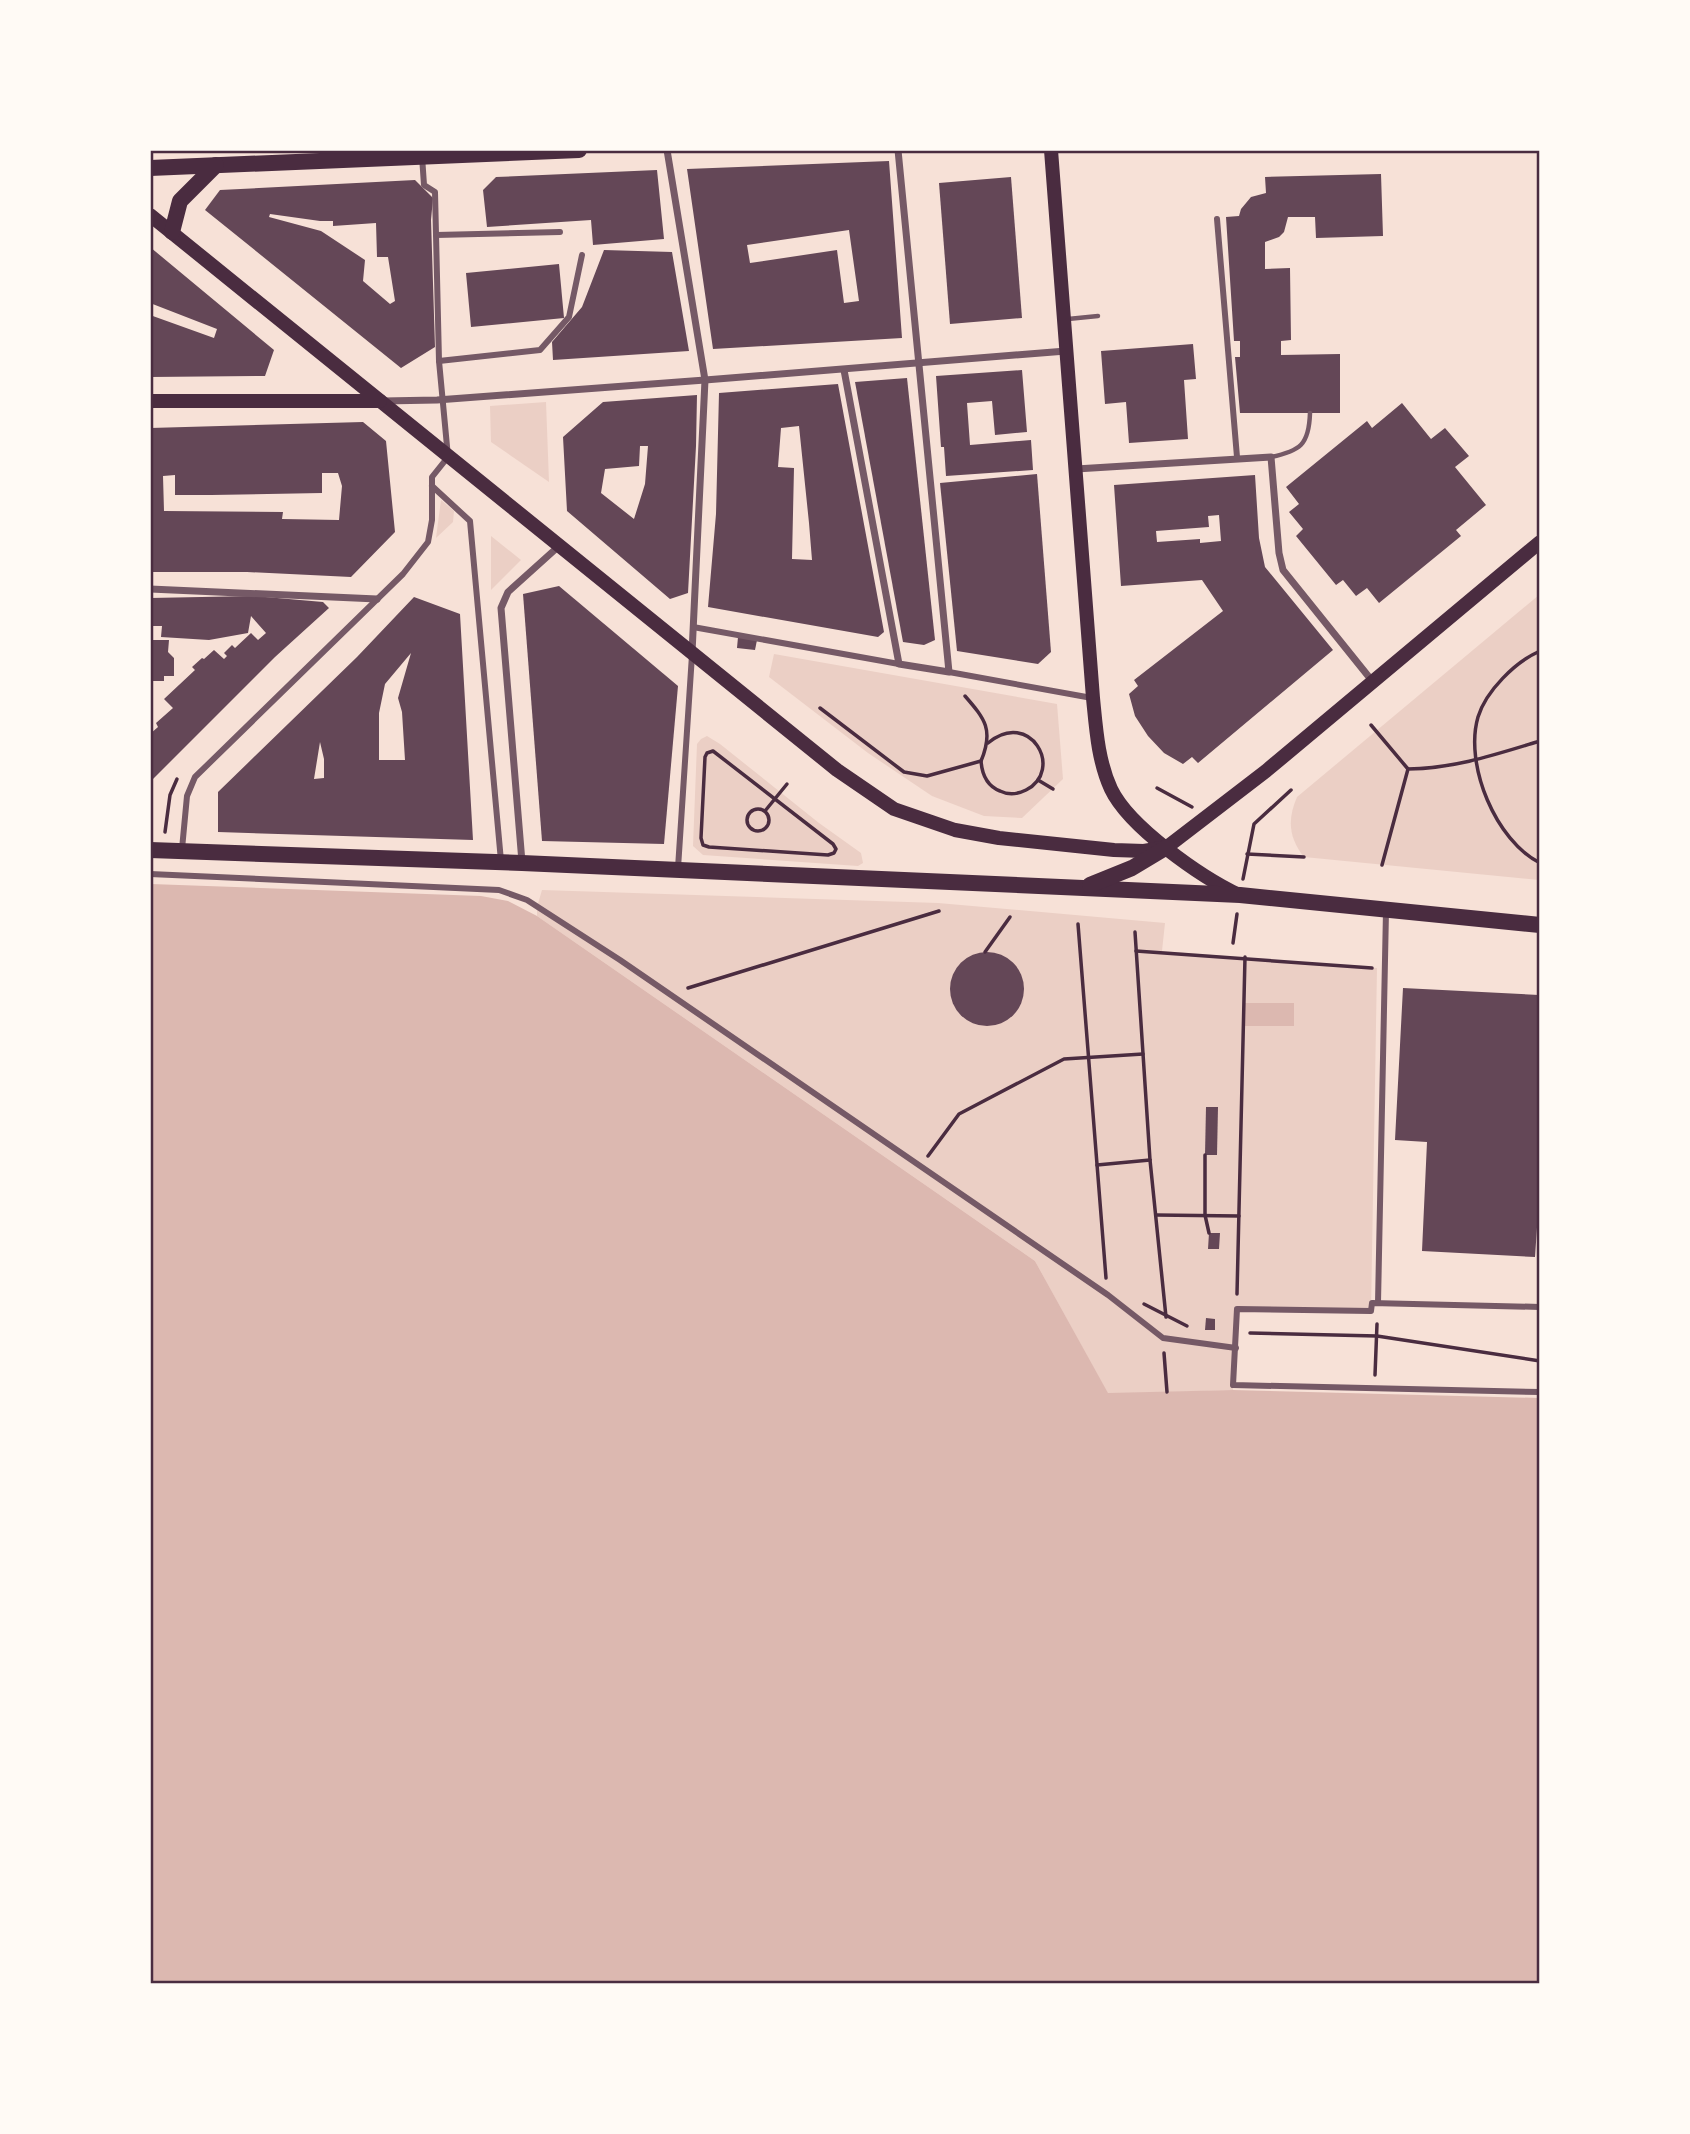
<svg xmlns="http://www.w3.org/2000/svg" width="1690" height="2134" viewBox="0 0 1690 2134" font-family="Rubik,sans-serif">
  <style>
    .green { fill: #ebcfc5 }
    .water { fill: #dcb8b0 }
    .building { fill: #644757; fill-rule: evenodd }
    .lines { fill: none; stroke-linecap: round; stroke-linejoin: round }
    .path { stroke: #4a2c40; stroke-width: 3.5 }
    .service { stroke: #755966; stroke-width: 4.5 }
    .pedestrian { stroke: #755966; stroke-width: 6 }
    .minor { stroke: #755966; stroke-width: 7 }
    .secondary { stroke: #4a2c40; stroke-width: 14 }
    .primary { stroke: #4a2c40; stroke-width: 16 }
    .neatline { fill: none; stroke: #4a2c40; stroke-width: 2.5 }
  </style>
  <rect width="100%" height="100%" fill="#f7e1d7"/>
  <g class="green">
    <polygon points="546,402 549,482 491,442 490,406"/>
    <polygon points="441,500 454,511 453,522 436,538"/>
    <polygon points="491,536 521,560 491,590"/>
    <path d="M1539,595v285l-235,-23c-15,-19 -17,-37 -7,-60z"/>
    <polygon points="774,654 1057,704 1063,779 1022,818 984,816 932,796 868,753 769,677"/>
    <polygon points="707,736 720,744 819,823 861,853 863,863 858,866 703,855 693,846 697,744 701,739"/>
    <polygon points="542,890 938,903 1165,923 1162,951 1377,968 1371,1311 1237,1309 1233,1390 1108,1394 1035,1261 537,916 537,907"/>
  </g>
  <g class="water">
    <polygon points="151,884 481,896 508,901 537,916 1035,1261 1108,1393 1233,1390 1539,1398 1539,1983 151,1983"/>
    <rect x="1245" y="1003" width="49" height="23"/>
  </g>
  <g class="building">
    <path d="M889,161l13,177 -189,11 -26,-180zM849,230l10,71 -15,2 -7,-53 -87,13 -3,-18z"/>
    <polygon points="657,170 664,239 593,245 591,220 487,227 483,190 496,177"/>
    <polygon points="1381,174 1383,236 1316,238 1315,217 1288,217 1284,232 1279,237 1265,242 1265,269 1290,268 1291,340 1281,341 1281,355 1340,354 1340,413 1240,413 1235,357 1240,357 1240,341 1234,341 1226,217 1239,216 1241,209 1251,197 1266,193 1265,177"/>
    <polygon points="1011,177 1022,318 950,324 939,183"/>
    <path d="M415,180l18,18 -2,22 4,127 -34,21 -196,-158 15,-20zM270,214l50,7h13v5l43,-3 1,34h11l7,44 -5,3 -27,-23 2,-21 -44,-29 -52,-14z"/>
    <polygon points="150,247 274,350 265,376 150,377 150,315 214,338 217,329 150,303"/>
    <polygon points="604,250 672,252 689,351 553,360 552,342 582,307"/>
    <polygon points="559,264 564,318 471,327 466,273"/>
    <polygon points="1193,344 1196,379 1184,380 1188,439 1129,443 1126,402 1105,404 1101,351"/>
    <polygon points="1022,370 1027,432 995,435 992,401 967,403 970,445 1031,440 1033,470 946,476 944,447 941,447 936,376"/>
    <polygon points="907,378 935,640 924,645 903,642 855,382"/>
    <path d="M838,384l46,248 -6,5 -170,-30 8,-93 3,-121zM799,426l10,97 3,37 -20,-1 2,-91 -16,-1 3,-39z"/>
    <path d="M697,395l-1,51 -8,147 -18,6 -103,-88 -4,-74 40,-35zM640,446h8l-3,38 -11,35 -33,-26 4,-24 34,-3z"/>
    <polygon points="1402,403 1431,439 1445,428 1469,456 1455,467 1486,505 1456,530 1461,536 1379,603 1367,588 1356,596 1343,580 1336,585 1296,536 1303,529 1289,512 1299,504 1286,487 1367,421 1372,428"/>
    <path d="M363,422l23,19 9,91 -44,45 -104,-5h-97v-144zM322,473h16l4,13 -3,34 -57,-1 1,-7 -119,-1 -1,-35 12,-1v20h36l111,-2z"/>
    <polygon points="1037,474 1051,652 1038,664 957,651 940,483"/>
    <path d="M1255,475l4,63 6,29 68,83 -135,113 -6,-6 -9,7 -19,-11 -16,-17 -13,-20 -6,-22 9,-8 -4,-6 89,-69 -21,-31 -81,6 -7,-101zM1219,515l2,26 -21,2v-4l-43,3 -1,-11 53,-4 -1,-11z"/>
    <polygon points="559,586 678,686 664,844 542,841 523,594"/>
    <polygon points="253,596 323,602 329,608 275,657 150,782 150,734 158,727 156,723 173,708 164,699 195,670 192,667 202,658 204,659 214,650 224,659 227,656 224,653 232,645 235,648 251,633 258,640 266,633 251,616 248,633 209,640 161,637 162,626 150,626 150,598"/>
    <path d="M414,597l46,17 13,226 -255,-8v-40l139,-135zM411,653l-13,45 4,14 3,48h-26v-47l6,-29zM320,742l4,17v19l-10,1z"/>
    <polygon points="738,637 757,640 755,650 737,648"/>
    <polygon points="150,640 169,640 168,652 174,658 174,676 164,676 164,681 150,681"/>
    <circle cx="987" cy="989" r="37"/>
    <polygon points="1403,988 1539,995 1539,1198 1535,1257 1422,1251 1427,1142 1395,1140"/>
    <polygon points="1206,1107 1218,1107 1217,1155 1205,1155"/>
    <polygon points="1209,1233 1220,1233 1219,1249 1208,1249"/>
    <polygon points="1206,1318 1215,1319 1215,1330 1205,1330"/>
  </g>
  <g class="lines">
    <g class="path">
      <path d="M1540,651c-25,11 -54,40 -62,66 -14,48 18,124 62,146"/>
      <path d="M820,708l84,64 23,4 54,-15c13,-31 4,-42 -16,-65"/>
      <polyline points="1371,725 1408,769"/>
      <polygon points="713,751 833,844 836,849 834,853 828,855 709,847 703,845 701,838 705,757 707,753"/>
      <path d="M981,761c1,13 6,25 19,30 8,4 18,3 26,-1 39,-20 4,-82 -38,-47"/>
      <polyline points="1038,780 1053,789"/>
      <polyline points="1157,788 1192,807"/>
      <circle cx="758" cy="820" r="11"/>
      <polyline points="765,811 787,784"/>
      <polyline points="165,832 170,795 177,779"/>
      <polyline points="1247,854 1304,857"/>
      <path d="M1382,865l26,-96c48,-1 86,-14 132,-28"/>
      <polyline points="1243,879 1254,824 1291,790"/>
      <polyline points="1078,924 1106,1278"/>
      <polyline points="1135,932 1150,1160 1166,1317"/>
      <polyline points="1233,943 1237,914"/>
      <polyline points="1136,951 1372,968"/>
      <polyline points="985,952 1010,917"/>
      <polyline points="688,988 939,911"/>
      <polyline points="1205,1155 1205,1215 1209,1233"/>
      <polyline points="928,1156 959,1114 1064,1059 1143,1054"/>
      <polyline points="1097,1165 1150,1160"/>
      <polyline points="1156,1215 1239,1216"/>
      <polyline points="1237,1294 1245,957"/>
      <polyline points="1144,1304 1187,1326"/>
      <polyline points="1250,1333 1377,1336 1540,1361"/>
      <polyline points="1164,1353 1167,1392"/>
      <polyline points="1375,1375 1377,1324"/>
    </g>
    <g class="service">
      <polyline points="1068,319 1098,316"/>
      <path d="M1271,457c29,-6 38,-12 39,-44"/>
    </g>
    <g class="pedestrian">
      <polyline points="1217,219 1237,457"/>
      <polyline points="436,235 560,232"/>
      <polyline points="439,361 540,350 569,317 582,255"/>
      <polyline points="432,486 470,521 501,861"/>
      <polyline points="693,627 899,664"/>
      <polyline points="949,672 1092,698"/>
      <polyline points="182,849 187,796 195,777 403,574 428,542 432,520 432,477 448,457 439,361 435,192 424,185 422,156"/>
      <polyline points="678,868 692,655"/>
      <polyline points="150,874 499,890 527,900 620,960 1108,1295 1163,1338 1236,1348"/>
      <polyline points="1378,1303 1386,911"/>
      <polyline points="1540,1307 1372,1303 1371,1311 1237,1309 1233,1385 1540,1392"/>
    </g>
    <g class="minor">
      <polyline points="667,150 705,380 692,653"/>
      <polyline points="844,370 899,664 949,672 898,150"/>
      <polyline points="383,401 437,400 705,380 1066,351"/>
      <polyline points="1076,469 1271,457 1279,553 1283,570 1373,682"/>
      <polyline points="150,589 377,599"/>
      <polyline points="522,862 501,608 508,592 559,546"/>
    </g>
    <g class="secondary">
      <path d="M1051,150l42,548c3,30 5,63 18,91 18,38 90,88 128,106"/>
      <polyline points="150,215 837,770 894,809 955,830 999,838 1114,850 1144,851 1167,847 1266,771 1540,542"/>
      <polyline points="150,401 380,401"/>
    </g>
    <g class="primary">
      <polyline points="150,168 579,150"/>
      <polyline points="172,232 180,201 216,165"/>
      <polyline points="150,850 522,863 1240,895 1540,925"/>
      <polyline points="1090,885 1132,868 1167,847"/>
    </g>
  </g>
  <rect width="1690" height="2134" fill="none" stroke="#fffaf5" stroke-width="304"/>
  <rect x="152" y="152" width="1386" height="1830" class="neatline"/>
</svg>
